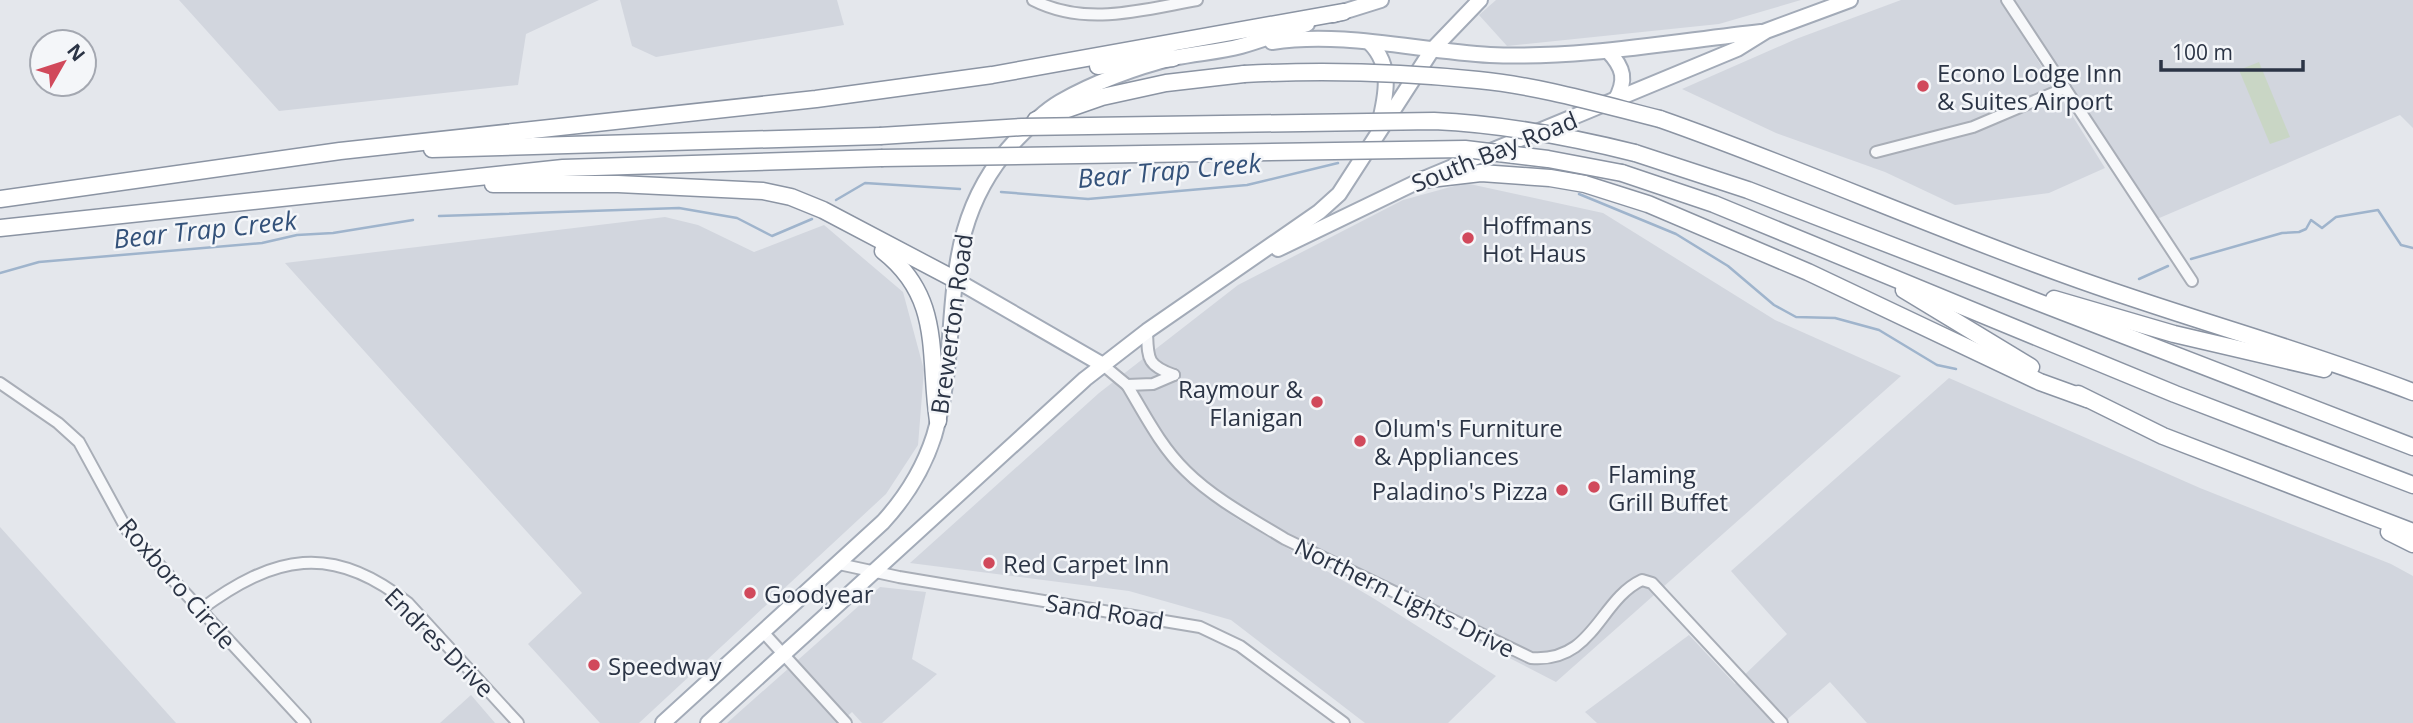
<svg xmlns="http://www.w3.org/2000/svg" width="2413" height="723" viewBox="0 0 2413 723" font-family="'Open Sans',sans-serif">
  <style>
    .built { fill: #d2d6de }
    .green { fill: #c9d6c5 }
    .lines { fill: none; stroke-linecap: round; stroke-linejoin: round }
    .stream { stroke: #9fb4cc; stroke-width: 2.5 }
    .minor-casing { stroke: #a9aeb7; stroke-width: 14 }
    .major-casing { stroke: #a3abb8; stroke-width: 18 }
    .highway-casing { stroke: #8b94a3; stroke-width: 19 }
    .minor { stroke: #f7f8fa; stroke-width: 10 }
    .major { stroke: #fff; stroke-width: 14 }
    .highway { stroke: #fff; stroke-width: 16 }
    .highway-bridge-casing { stroke: #8b94a3; stroke-width: 19; stroke-linecap: butt }
    .highway-bridge { stroke: #fff; stroke-width: 16 }
    .poi-dot { fill: #d1495b; stroke: #f4f6f9; stroke-width: 2.5 }
    .labels { text-anchor: middle; dominant-baseline: central; stroke-width: 5; stroke-linejoin: round; paint-order: stroke }
    .poi-label { font-size: 24px; fill: #2b3445; stroke: #f4f6f9; text-anchor: start }
    .street-label { font-size: 24px; fill: #2b3445; stroke: #f4f6f9 }
    .water-label { font-size: 26px; font-style: italic; fill: #34527a; stroke: #f4f6f9 }
  </style>
  <rect width="100%" height="100%" fill="#e4e7ec"/>
  <g class="built">
    <polygon points="179,0 599,0 526,34 518,85 279,111"/>
    <polygon points="620,0 837,0 844,25 656,57 632,46"/>
    <polygon points="1496,0 1801,0 1719,24 1507,46 1479,15"/>
    <polygon points="1901,0 2000,0 2105,168 2049,193 1955,205 1885,172 1776,133 1682,89 1796,39"/>
    <polygon points="2015,0 2413,0 2413,128 2400,115 2157,219"/>
    <polygon points="1465,183 1603,213 1775,320 1901,376 1556,682 1229,514 1373,598 1496,676 1448,723 1365,723 1231,620 1129,591 910,563 1099,393 1238,285 1403,200"/>
    <polygon points="665,217 698,225 754,252 824,225 903,292 924,370 918,445 886,494 639,723 600,723 528,644 582,593 285,263"/>
    <polygon points="1949,378 2200,488 2391,564 2413,576 2413,723 1867,723 1830,682 1783,723 1597,723 1585,712 1689,635 1735,684 1787,634 1731,571"/>
    <polygon points="0,527 176,723 0,723"/>
    <polygon points="880,587 926,592 912,659 937,674 882,723 862,723 852,712 840,723 727,723"/>
    <polygon points="471,695 495,723 440,723"/>
  </g>
  <polygon class="green" points="2259,62 2290,137 2270,144 2239,70"/>
  <g class="lines">
    <g class="stream">
      <polyline points="1001,192 1088,199 1247,185 1338,163"/>
      <polyline points="1579,194 1676,234 1728,266 1774,305 1796,317 1835,318 1879,330 1937,365 1956,369"/>
      <polyline points="836,200 865,183 960,189"/>
      <polyline points="439,216 679,208 737,218 772,236 812,219"/>
      <polyline points="2191,259 2282,233 2299,232 2306,229 2311,220 2322,228 2336,217 2378,210 2401,245 2413,248"/>
      <polyline points="0,273 39,262 262,243 297,235 333,233 413,220"/>
      <polyline points="2139,279 2168,266"/>
    </g>
    <defs>
      <g id="minor">
        <path d="M1033,0c53,27 108,10 164,0"/>
        <polyline points="2007,0 2192,281"/>
        <polyline points="1876,152 1973,127 2065,88"/>
        <path d="M1147,331c1,27 -1,34 27,44"/>
        <polyline points="1103,365 1127,385 1153,384 1174,375"/>
        <polyline points="0,383 58,423 79,442 127,530 305,723"/>
        <path d="M1127,385c18,30 34,62 59,86 27,27 66,48 99,68l246,119c63,5 68,-58 111,-78l10,3 130,140"/>
        <polyline points="839,564 899,577 1200,627 1240,646 1344,723"/>
        <path d="M200,610c74,-55 132,-68 208,-7l110,120"/>
        <polyline points="764,633 846,723"/>
      </g>
      <g id="major">
        <polyline points="1333,15 1381,0"/>
        <path d="M1272,42c72,-11 146,9 218,13 90,4 181,-13 271,-23"/>
        <path d="M1370,43c23,23 16,53 9,82"/>
        <path d="M1608,51c16,17 19,29 7,50"/>
        <polyline points="1278,249 1421,180 1737,49 1766,31 1850,0"/>
        <polyline points="954,279 1103,365"/>
        <path d="M663,723l220,-201c22,-24 41,-55 51,-86 32,-106 -4,-204 82,-296 13,-13 27,-28 44,-38 33,-19 76,-35 113,-44 23,-5 46,-6 68,-12 22,-6 44,-15 66,-22"/>
        <polyline points="708,723 1085,379 1147,331 1319,212 1339,194 1432,50 1480,0"/>
      </g>
      <g id="highway">
        <polyline points="1098,66 1173,58"/>
        <path d="M1660,119c137,48 269,107 406,156 115,42 233,73 347,117"/>
        <polyline points="1036,120 1102,97 1166,83 1244,74"/>
        <polyline points="432,149 880,136"/>
        <polyline points="1635,153 1748,190 2413,447"/>
        <polyline points="1622,173 1714,204 2175,394 2413,485"/>
        <polyline points="1421,180 1481,173 1550,178 1585,184 1648,204 1808,272 2040,382 2087,399"/>
        <polyline points="493,184 618,184 763,191 791,197 823,210 954,279"/>
        <polyline points="0,199 340,151 816,99 992,75 1343,12"/>
        <polyline points="0,228 563,168 881,158"/>
        <path d="M883,251c60,47 45,103 55,170"/>
        <polyline points="1904,290 2031,367"/>
        <polyline points="2054,299 2174,334 2324,369"/>
        <polyline points="2078,394 2163,436 2413,532"/>
        <polyline points="2389,532 2413,544"/>
      </g>
    </defs>
    <use href="#minor" class="minor-casing"/>
    <use href="#major" class="major-casing"/>
    <use href="#highway" class="highway-casing"/>
    <use href="#minor" class="minor"/>
    <use href="#major" class="major"/>
    <use href="#highway" class="highway"/>
    <defs>
      <g id="highway-bridge">
        <path d="M1244,74c78,-4 156,-2 234,6 62,6 122,24 182,39"/>
        <path d="M880,136l142,-9 412,-6c69,3 133,15 201,32"/>
        <polyline points="881,158 1465,149 1548,159 1622,173"/>
      </g>
    </defs>
    <use href="#highway-bridge" class="highway-bridge-casing"/>
    <use href="#highway-bridge" class="highway-bridge"/>
  </g>
  <g class="poi-dot">
    <circle cx="1923" cy="86" r="7"/>
    <circle cx="1468" cy="238" r="7"/>
    <circle cx="1317" cy="402" r="7"/>
    <circle cx="1360" cy="441" r="7"/>
    <circle cx="1594" cy="487" r="7"/>
    <circle cx="1562" cy="490" r="7"/>
    <circle cx="989" cy="563" r="7"/>
    <circle cx="750" cy="593" r="7"/>
    <circle cx="594" cy="665" r="7"/>
  </g>
  <g class="labels">
    <g class="poi-label">
      <text x="1937" y="72">Econo Lodge Inn<tspan x="1937" dy="28">&amp; Suites Airport</tspan></text>
      <text x="1482" y="224">Hoffmans<tspan x="1482" dy="28">Hot Haus</tspan></text>
      <text x="1303" y="388" text-anchor="end">Raymour &amp;<tspan x="1303" dy="28">Flanigan</tspan></text>
      <text x="1374" y="427">Olum's Furniture<tspan x="1374" dy="28">&amp; Appliances</tspan></text>
      <text x="1608" y="473">Flaming<tspan x="1608" dy="28">Grill Buffet</tspan></text>
      <text x="1548" y="490" text-anchor="end">Paladino's Pizza</text>
      <text x="1003" y="563">Red Carpet Inn</text>
      <text x="764" y="593">Goodyear</text>
      <text x="608" y="665">Speedway</text>
    </g>
    <g class="street-label">
      <text transform="translate(1494 151) rotate(-22)">South Bay Road</text>
      <text transform="translate(951 324) rotate(-82)">Brewerton Road</text>
      <text transform="translate(178 583) rotate(49)">Roxboro Circle</text>
      <text transform="translate(1405 597) rotate(26)">Northern Lights Drive</text>
      <text transform="translate(1105 611) rotate(9)">Sand Road</text>
      <text transform="translate(440 642) rotate(45)">Endres Drive</text>
    </g>
    <g class="water-label">
      <text transform="translate(1169 170) rotate(-5)">Bear Trap Creek</text>
      <text transform="translate(205 229) rotate(-6)">Bear Trap Creek</text>
    </g>
  </g>
  <g transform="translate(63 63) rotate(51)"><circle r="33" fill="#f4f6f9" stroke="#a4a8b1" stroke-width="2"/>
  <path d="M0-5L12 26L0 18L-12 26Z" fill="#d1495b"/>
  <text y="-10" font-size="19" font-weight="bold" text-anchor="middle" fill="#2b3445">N</text>
  </g>
  <path d="M2161 60v10h142v-10" fill="none" stroke="#2b3445" stroke-width="3.5"/>
  <text x="2172" y="60" font-size="21" fill="#2b3445" stroke="#f4f6f9" stroke-width="5" paint-order="stroke">100 m</text>
</svg>
